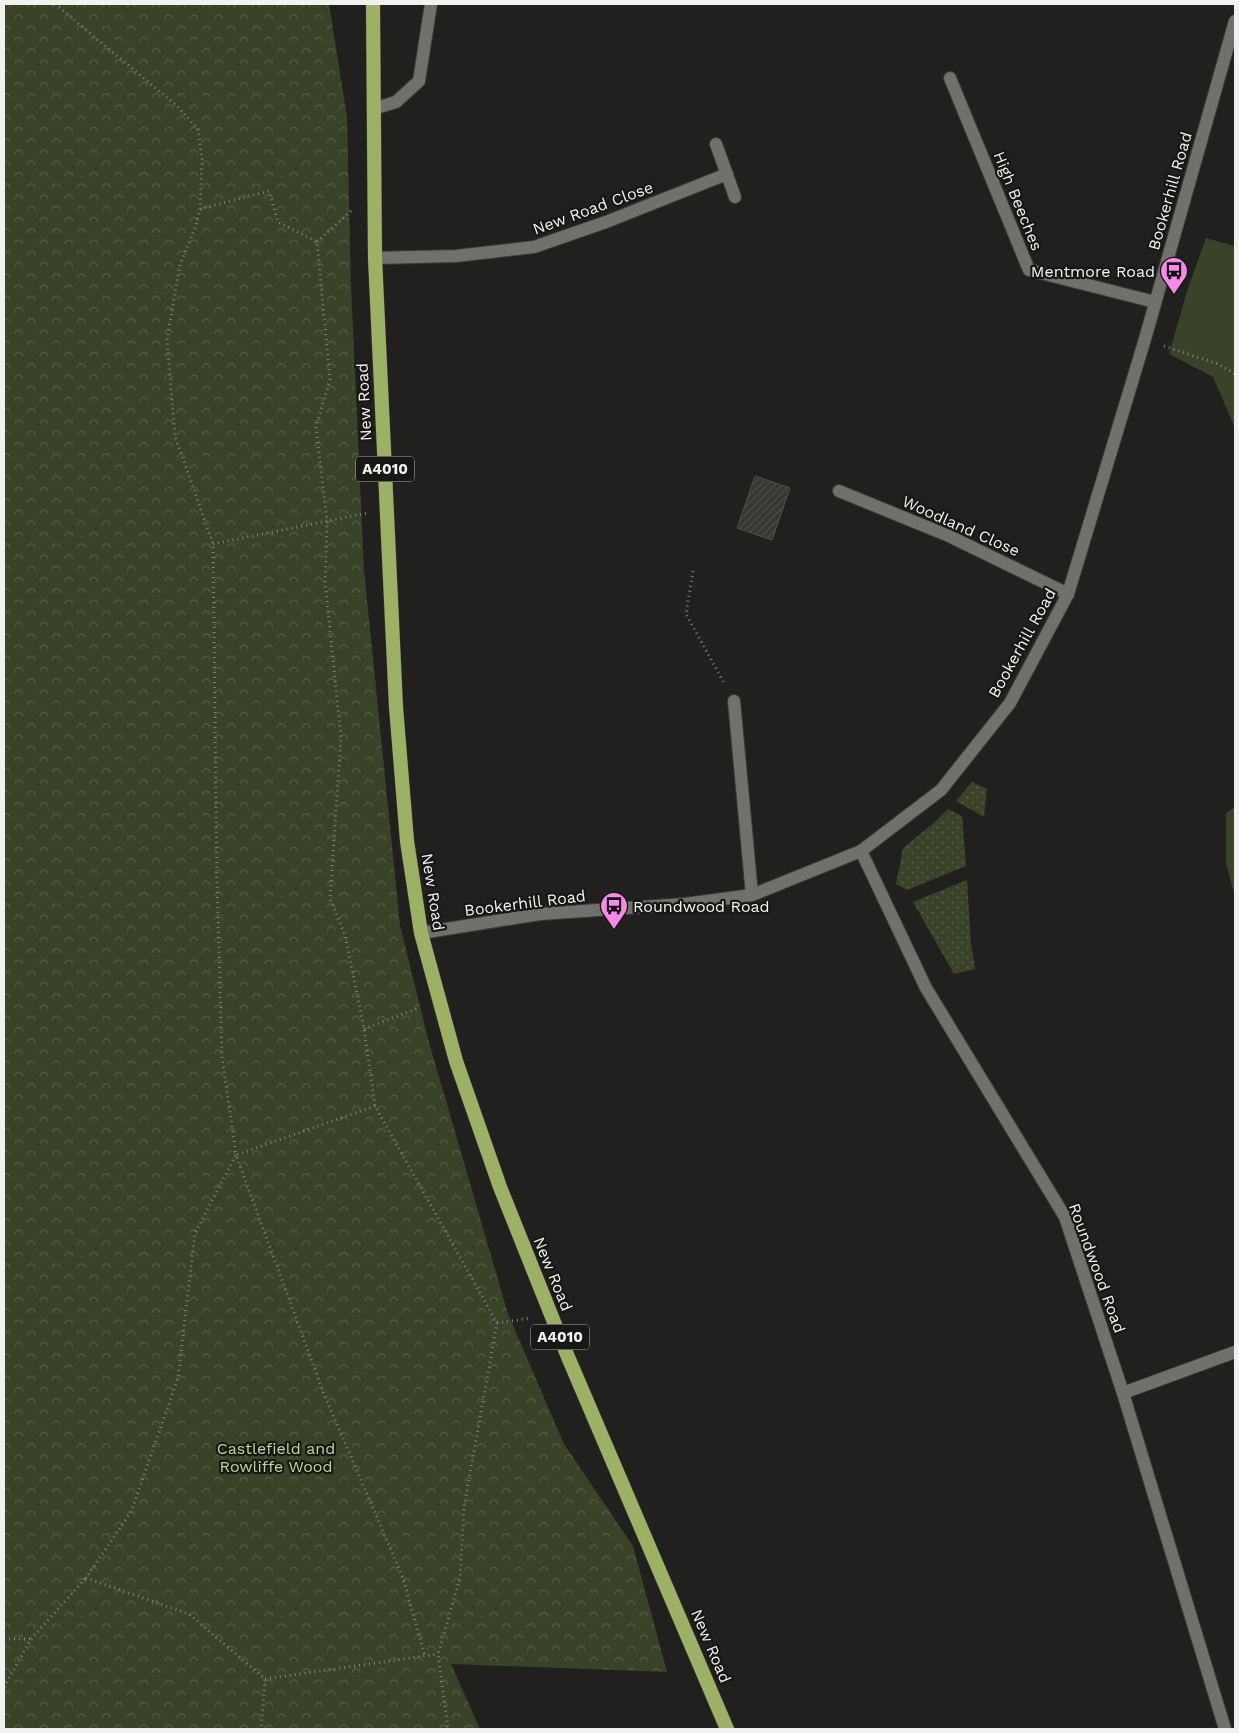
<svg xmlns="http://www.w3.org/2000/svg" width="1239" height="1733" viewBox="0 0 1239 1733" font-family="'Work Sans',sans-serif">
  <style>
    .grass { fill: url(#grass-dots) }
    .forest { fill: url(#forest-crowns) }
    .park { fill: #3a4227 }
    .building { fill: url(#building-hatch); stroke: #4f514d }
    .lines { fill: none; stroke-linecap: round; stroke-linejoin: round }
    .service-casing { stroke: #3d3e3b; stroke-width: 14 }
    .minor-casing { stroke: #3d3e3b; stroke-width: 14 }
    .trunk-casing { stroke: #3d3e3b; stroke-width: 15 }
    .path { stroke: #81827f; stroke-width: 3; stroke-dasharray: 1 4; stroke-linecap: butt }
    .service { stroke: #6f716d; stroke-width: 12 }
    .minor { stroke: #6f716d; stroke-width: 12 }
    .trunk { stroke: #9cb166; stroke-width: 14 }
    .labels { text-anchor: middle; dominant-baseline: central; stroke-width: 4.5; stroke-linejoin: round; paint-order: stroke }
    .shield { fill: #171815; stroke: #b0b1ae; stroke-width: 1 }
    .shield-label { font-size: 15px; font-weight: bold; fill: #f1f2f0 }
    .street-label { font-size: 16px; fill: #f1f2f0; stroke: #171815 }
    .poi-label { font-size: 16px; fill: #f1f2f0; stroke: #171815; text-anchor: end }
    .park-label { font-size: 16px; fill: #c1d495; stroke: #171815 }
  </style>
  <defs>
    <pattern id="grass-dots" width="8" height="8" patternUnits="userSpaceOnUse" patternTransform="scale(1.25)"><rect width="8" height="8" fill="#3a4227"/><path d="M2 2h.1M6 6h.1" fill="none" stroke="#575e47" stroke-width="1.8" stroke-linecap="round"/></pattern>
    <pattern id="forest-crowns" width="20" height="18" patternUnits="userSpaceOnUse" patternTransform="scale(1.25)"><rect width="20" height="18" fill="#3a4227"/><path d="M2 6a3 3 0 1 1 6 0M12 15a3 3 0 1 1 6 0" fill="none" stroke="#575e47"/></pattern>
    <pattern id="building-hatch" width="6" height="6" patternUnits="userSpaceOnUse" patternTransform="scale(1.25)"><rect width="6" height="6" fill="#353733"/><path d="M-1 1l2-2M0 6l6-6M5 7l2-2" fill="none" stroke="#494b47"/></pattern>
  </defs>
  <rect width="100%" height="100%" fill="#20211e"/>
  <g class="grass">
    <polygon points="972,782 987,789 984,817 956,801"/>
    <polygon points="948,809 962,816 966,866 907,890 896,884 903,848 934,823"/>
    <polygon points="967,880 971,944 975,969 954,974 913,902"/>
  </g>
  <polygon class="forest" points="4,4 329,4 347,117 351,286 364,570 400,925 428,1039 508,1314 564,1444 633,1546 667,1672 451,1664 480,1729 4,1729"/>
  <g class="park">
    <polygon points="1206,238 1235,246 1235,428 1213,377 1169,354 1187,291"/>
    <polygon points="1235,807 1235,897 1226,863 1226,813"/>
  </g>
  <polygon class="building" points="755,476 790,488 772,540 737,528"/>
  <g class="lines">
    <defs>
      <g id="service">
        <polyline points="734,701 752,895"/>
        <polyline points="1123,1393 1235,1352"/>
      </g>
      <g id="minor">
        <polyline points="950,78 1029,270 1155,302"/>
        <polyline points="373,109 396,102 419,81 431,4"/>
        <polyline points="716,144 735,197"/>
        <polyline points="375,258 456,256 534,247 606,222 727,174"/>
        <polyline points="839,491 949,536 1068,594"/>
        <polyline points="861,851 926,988 1065,1217 1123,1393 1225,1729"/>
        <polyline points="421,933 540,914 685,904 752,895 861,851 941,790 1010,703 1068,594 1145,339 1235,21"/>
      </g>
      <polyline id="trunk" points="373,4 375,258 396,707 407,841 421,933 456,1061 500,1187 568,1357 727,1729"/>
    </defs>
    <use href="#service" class="service-casing"/>
    <use href="#minor" class="minor-casing"/>
    <use href="#trunk" class="trunk-casing"/>
    <g class="path">
      <polyline points="55,4 177,106 198,129 202,159 200,209 196,226 180,264 167,340 175,436 213,544 217,881 222,1057 236,1155 195,1233 178,1378 131,1512 86,1578 189,1614 265,1679 261,1729"/>
      <polyline points="200,209 269,191 278,222 317,242 330,379 316,427 327,521 325,583 341,737 330,899 345,935 364,1029 375,1106 497,1323 464,1507 460,1578 438,1654 448,1729"/>
      <polyline points="317,242 352,210"/>
      <polyline points="1164,346 1218,364 1235,374"/>
      <polyline points="213,544 367,513"/>
      <polyline points="693,571 686,614 724,683"/>
      <polyline points="364,1029 419,1008"/>
      <polyline points="375,1106 236,1155 324,1394 403,1578 425,1656"/>
      <polyline points="497,1323 531,1318"/>
      <polyline points="4,1639 31,1639"/>
      <polyline points="265,1679 438,1654"/>
      <polyline points="4,1687 31,1639 86,1578"/>
    </g>
    <use href="#service" class="service"/>
    <use href="#minor" class="minor"/>
    <use href="#trunk" class="trunk"/>
  </g>
  <defs>
    <symbol id="bus-pin" viewBox="-11 -11 22 30"><path d="M0 17L-7.5 6A9.5 9.5 0 1 1 7.5 6Z" fill="#f888ea" stroke="#171815"/><path d="M-5-6H5V4H4V6H2V4H-2V6H-4V4H-5ZM-3.5-4V0h7V-4ZM-3.5 1.2v1.5H-2V1.2ZM2 1.2v1.5H3.5V1.2Z" fill="#111"/></symbol>
  </defs>
  <g fill-rule="evenodd">
    <use href="#bus-pin" x="1158" y="255" width="32" height="43"/>
    <use href="#bus-pin" x="598" y="890" width="32" height="43"/>
  </g>
  <g class="labels">
    <g class="shield">
      <rect x="356" y="456.5" width="58" height="25" rx="4"/>
      <rect x="531" y="1324.5" width="58" height="25" rx="4"/>
    </g>
    <g class="shield-label">
      <text x="385" y="469">A4010</text>
      <text x="560" y="1337">A4010</text>
    </g>
    <g class="street-label">
      <text transform="translate(1170 191) rotate(-74)">Bookerhill Road</text>
      <text transform="translate(1018 201) rotate(68)">High Beeches</text>
      <text transform="translate(593 208) rotate(-20)">New Road Close</text>
      <text transform="translate(364 402) rotate(-93)">New Road</text>
      <text transform="translate(961 526) rotate(24)">Woodland Close</text>
      <text transform="translate(1022 643) rotate(-61)">Bookerhill Road</text>
      <text transform="translate(433 892) rotate(81)">New Road</text>
      <text transform="translate(525 903) rotate(-7)">Bookerhill Road</text>
      <text transform="translate(1097 1268) rotate(70)">Roundwood Road</text>
      <text transform="translate(553 1274) rotate(68)">New Road</text>
      <text transform="translate(711 1646) rotate(67)">New Road</text>
    </g>
    <g class="poi-label">
      <text x="1155" y="271">Mentmore Road</text>
      <text x="633" y="906" text-anchor="start">Roundwood Road</text>
    </g>
    <g class="park-label">
      <text x="276" y="1448">Castlefield and<tspan x="276" dy="18">Rowliffe Wood</tspan></text>
    </g>
  </g>
  <rect width="1239" height="1733" fill="none" stroke="#f1f2f0" stroke-width="10"/>
</svg>
